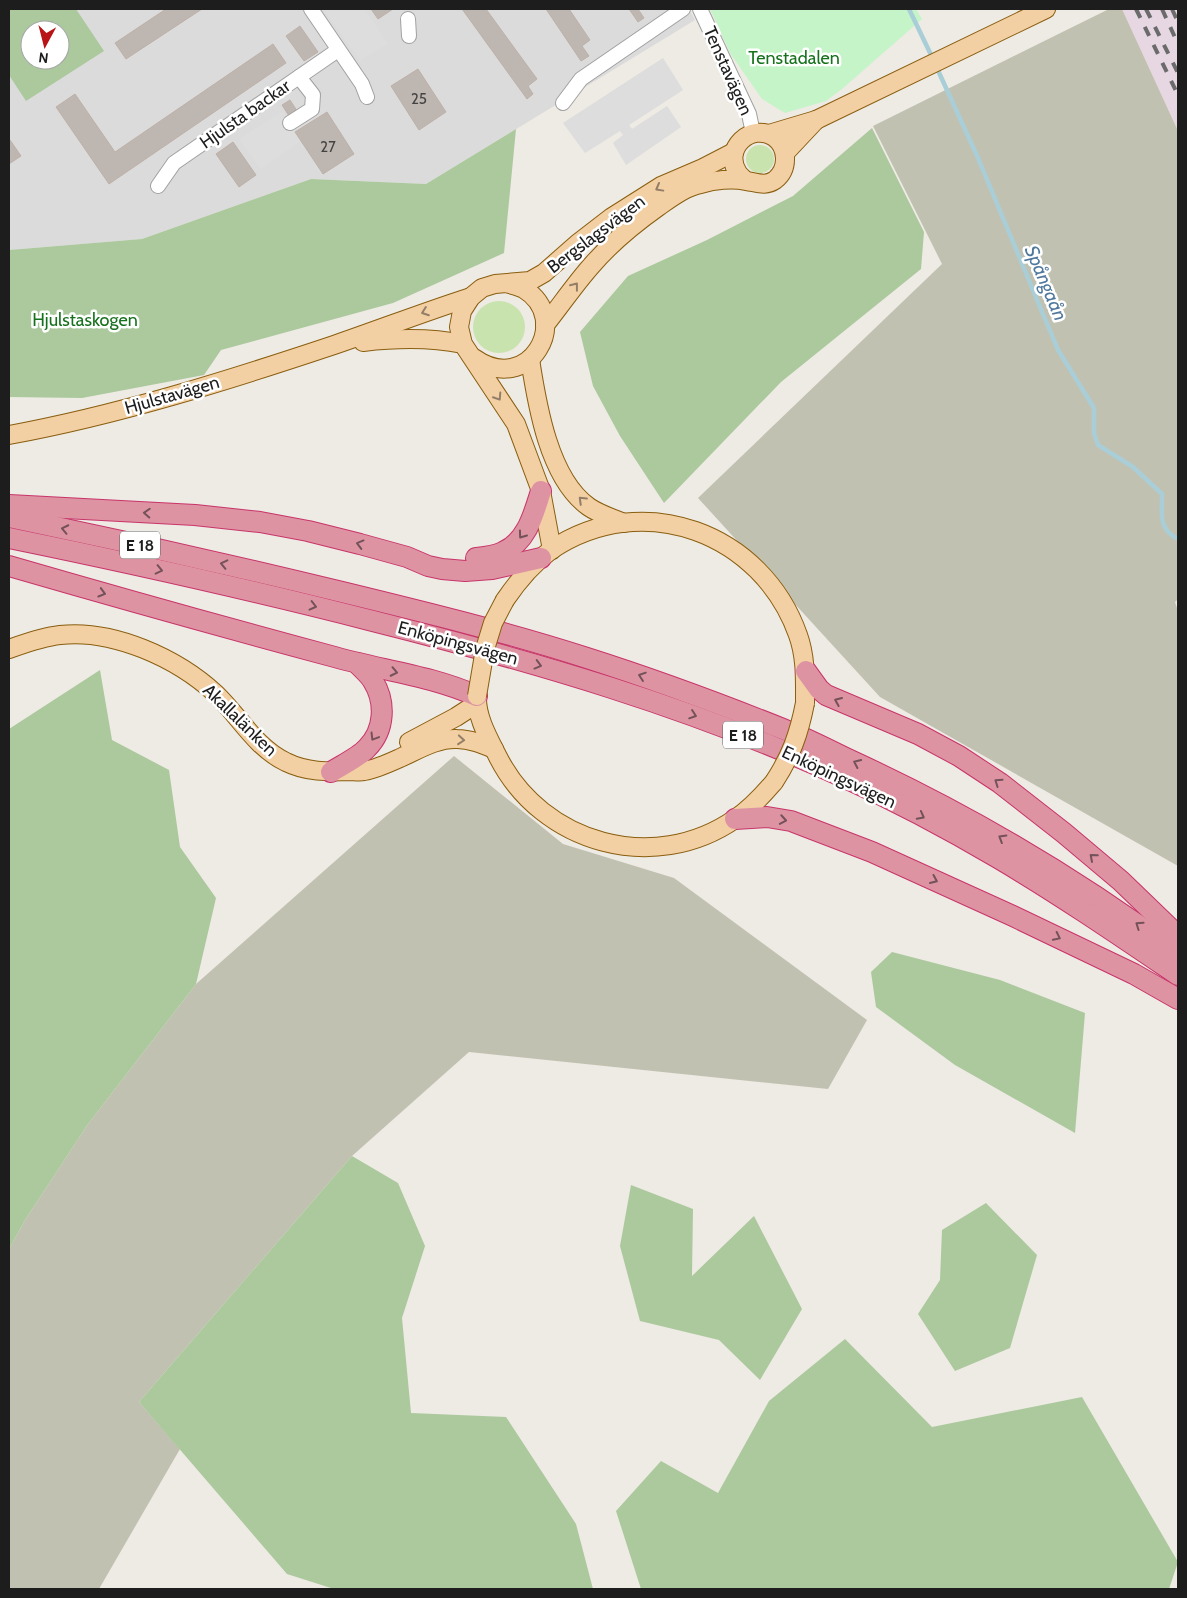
<svg xmlns="http://www.w3.org/2000/svg" width="1187" height="1598" viewBox="0 0 1187 1598" font-family="Cabin,sans-serif">
  <style>
    .residential { fill: #dbdbdb; fill-rule: evenodd }
    .industrial { fill: #e6d7e3 }
    .construction { fill: #c1c1b1 }
    .grass { fill: #c9e3af }
    .forest { fill: #abc99d; fill-rule: evenodd }
    .park { fill: #c5f4c8 }
    .parking { fill: #ddd }
    .lines { fill: none; stroke-linecap: round; stroke-linejoin: round }
    .stream { stroke: #a9ced7; stroke-width: 4.5 }
    .building { fill: #beb6b1; stroke: #beb1a8 }
    .minor-casing { stroke: #a1a1a1; stroke-width: 16 }
    .major-casing { stroke: #895e0e; stroke-width: 20 }
    .highway-casing { stroke: #c8346a; stroke-width: 22 }
    .minor { stroke: #fff; stroke-width: 14 }
    .major { stroke: #f3cfa4; stroke-width: 18 }
    .highway { stroke: #de93a2; stroke-width: 20 }
    .rail { stroke: #6b6b6b; stroke-width: 4; stroke-dasharray: 10 10; stroke-linecap: butt }
    .major-bridge-casing { stroke: #895e0e; stroke-width: 20; stroke-linecap: butt }
    .major-bridge { stroke: #f3cfa4; stroke-width: 18 }
    .oneway { stroke: #937f67 }
    .oneway2 { stroke: #745259 }
    .labels { text-anchor: middle; dominant-baseline: central; stroke-width: 5; stroke-linejoin: round; paint-order: stroke }
    .number-label { font-size: 15px; fill: #454342 }
    .shield { fill: #fff; stroke: #616161; stroke-width: 1 }
    .shield-label { font-size: 16px; font-weight: bold; fill: #1d1d1d }
    .park-label { font-size: 18px; fill: #16711c; stroke: #fff }
    .street-label { font-size: 18px; fill: #1d1d1d; stroke: #fff }
    .water-label { font-size: 19px; font-style: italic; fill: #50789d; stroke: #fff }
  </style>
  <rect width="100%" height="100%" fill="#eeeae4"/>
  <path class="residential" d="M9,9h680l6,11 -269,164 -115,-5 -169,60 -133,11zM30,30h30v30h-30z"/>
  <polygon class="industrial" points="1122,9 1178,9 1178,131"/>
  <g class="construction">
    <polygon points="1109,9 1122,9 1178,131 1178,599 1175,602 1178,611 1178,866 880,697 698,498 942,264 873,126"/>
    <polygon points="454,756 563,844 674,878 867,1020 828,1089 469,1052 352,1156 139,1402 180,1449 99,1589 9,1589 9,1249 25,1220 88,1124 196,984"/>
  </g>
  <g class="grass">
    <circle cx="760" cy="159" r="14"/>
    <circle cx="499" cy="327" r="26"/>
  </g>
  <g class="forest">
    <path d="M9,9h67l28,42 -78,50 -17,-26zM30,30h30v30h-30z"/>
    <polygon points="872,128 924,232 921,269 781,382 664,503 620,436 593,386 580,332 628,276 707,240 793,196"/>
    <polygon points="516,129 504,253 393,303 221,350 204,375 82,398 9,397 9,250 142,239 311,179 426,184"/>
    <polygon points="100,670 112,740 169,770 180,847 216,898 196,984 88,1124 25,1220 9,1249 9,729"/>
    <polygon points="892,952 1000,980 1085,1013 1075,1133 955,1065 876,1007 871,972"/>
    <polygon points="352,1156 398,1183 425,1246 402,1318 411,1413 506,1417 576,1524 593,1589 334,1589 287,1574 139,1402"/>
    <polygon points="631,1185 693,1209 692,1276 754,1216 802,1309 760,1380 719,1340 640,1321 620,1246"/>
    <polygon points="986,1203 1037,1255 1010,1348 955,1371 918,1314 940,1280 942,1230"/>
    <polygon points="845,1339 932,1427 1082,1397 1178,1562 1169,1589 641,1589 616,1511 661,1461 718,1493 769,1401"/>
  </g>
  <polygon class="park" points="710,9 916,9 922,19 842,89 826,101 785,113 762,99 730,53"/>
  <g class="parking">
    <polygon points="323,9 364,9 388,43 360,61"/>
    <polygon points="663,58 683,90 629,125 632,129 667,106 681,127 626,165 613,143 623,135 620,131 585,153 563,123"/>
    <polygon points="283,111 301,141 261,169 239,139"/>
  </g>
  <g class="lines">
    <g class="stream">
      <polyline points="909,9 933,59"/>
      <path d="M936,66l42,92 80,192 36,58v25l4,12 35,22 29,27c0,20 -4,35 16,45"/>
    </g>
  </g>
  <g class="building">
    <polygon points="166,9 202,9 126,59 115,43"/>
    <polygon points="371,9 393,9 378,19"/>
    <polygon points="462,9 486,9 537,79 528,86 533,94 527,99"/>
    <polygon points="546,9 569,9 590,40 582,46 589,56 581,61"/>
    <polygon points="629,9 638,9 644,18 638,22"/>
    <polygon points="300,26 318,52 304,61 286,36"/>
    <polygon points="273,44 286,63 109,184 56,107 75,94 115,152"/>
    <polygon points="418,69 446,112 419,130 391,86"/>
    <polygon points="290,100 299,114 291,119 282,105"/>
    <polygon points="327,112 354,154 323,174 295,132"/>
    <polygon points="10,140 21,156 9,164 9,141"/>
    <polygon points="233,142 256,175 239,187 216,154"/>
  </g>
  <g class="lines">
    <defs>
      <g id="minor">
        <polyline points="311,9 362,84 367,97"/>
        <polyline points="700,9 749,114 753,133"/>
        <polyline points="408,19 409,36"/>
        <polyline points="563,103 581,79 683,9"/>
        <polyline points="290,123 312,109 313,95 299,77"/>
        <polyline points="158,186 174,163 338,50"/>
      </g>
      <g id="major">
        <polyline points="769,134 816,120 1046,9"/>
        <polyline points="785,153 816,120"/>
        <path d="M545,325c16,-20 30,-41 47,-60 19,-22 42,-41 66,-58 13,-9 27,-20 43,-23 13,-4 31,-6 45,-3 10,1 19,6 29,-1 14,-11 13,-33 -1,-43 -23,-15 -52,12 -36,36 2,3 5,5 8,8"/>
        <path d="M363,342c34,-4 66,-5 100,2"/>
        <path d="M474,358c55,39 99,-39 50,-69 -5,-2 -10,-4 -15,-5"/>
        <path d="M530,359c7,46 19,120 59,148 10,7 23,11 35,16"/>
        <path d="M9,435c109,-20 217,-54 322,-89 47,-16 93,-34 140,-49"/>
        <polyline points="552,550 541,491 516,424 463,344 459,327 462,311 471,297 482,288 495,284 530,281 544,273 577,244 612,217 661,186 703,168 734,152"/>
        <path d="M505,600c13,-19 27,-36 46,-50 92,-62 211,-17 247,85 8,22 7,45 7,68"/>
        <path d="M9,649c17,-6 33,-12 51,-14 53,-6 117,23 156,59 23,22 40,54 70,68 20,10 42,10 63,9 5,0 11,1 15,0 12,-2 25,-8 36,-13 18,-8 37,-20 57,-19 13,0 25,5 37,10"/>
        <path d="M477,696c-1,21 12,43 21,61 44,87 156,118 237,62 15,-10 27,-23 39,-37"/>
        <polyline points="409,742 456,717 476,704"/>
      </g>
      <g id="highway">
        <polyline points="9,505 195,515 260,522 308,531 360,544 407,557 428,566 442,569 465,571 492,569 541,558"/>
        <path d="M9,517c111,23 222,48 333,75 82,20 164,40 245,66 66,21 131,45 196,71 23,9 46,21 69,32 115,53 224,117 326,193"/>
        <path d="M9,538c122,25 243,52 364,83 159,40 318,86 468,155 53,24 106,52 157,82 61,36 121,77 180,117"/>
        <path d="M476,558c9,-1 19,-2 27,-6 24,-10 31,-39 38,-61"/>
        <path d="M9,566c107,31 214,61 322,90 48,14 99,19 146,40"/>
        <polyline points="806,671 819,689 826,695 918,734 959,756 1000,783 1064,833 1121,881 1178,936"/>
        <path d="M331,772c11,-7 28,-15 36,-24 18,-18 19,-46 6,-67 -4,-7 -11,-12 -16,-18"/>
        <polyline points="735,819 767,817 791,821 872,852 1013,916 1134,974 1178,999"/>
      </g>
    </defs>
    <use href="#minor" class="minor-casing"/>
    <use href="#major" class="major-casing"/>
    <use href="#highway" class="highway-casing"/>
    <use href="#minor" class="minor"/>
    <use href="#major" class="major"/>
    <use href="#highway" class="highway"/>
    <g class="rail">
      <polyline points="1136,9 1178,95"/>
      <polyline points="1146,9 1178,73"/>
      <polyline points="1162,9 1178,44"/>
      <polyline points="1172,9 1178,22"/>
    </g>
    <defs>
      <g id="major-bridge">
        <polyline points="477,696 485,649 493,623 505,600"/>
        <path d="M774,782c17,-26 25,-48 31,-79"/>
      </g>
    </defs>
    <use href="#major-bridge" class="major-bridge-casing"/>
    <use href="#major-bridge" class="major-bridge"/>
  </g>
  <defs><path id="oneway-chevron" d="M-2-3.5L2.5 0L-2 3.5" fill="none" stroke-width="1.6" stroke-linecap="round" stroke-linejoin="round" transform="scale(1.25)"/></defs>
  <g class="oneway">
    <use href="#oneway-chevron" transform="translate(659 188) rotate(151)"/>
    <use href="#oneway-chevron" transform="translate(575 286) rotate(-52)"/>
    <use href="#oneway-chevron" transform="translate(425 312) rotate(160)"/>
    <use href="#oneway-chevron" transform="translate(498 397) rotate(57)"/>
    <use href="#oneway-chevron" transform="translate(582 500) rotate(-136)"/>
    <use href="#oneway-chevron" transform="translate(461 740) rotate(5)"/>
  </g>
  <g class="oneway2">
    <use href="#oneway-chevron" transform="translate(147 513) rotate(-177)"/>
    <use href="#oneway-chevron" transform="translate(65 529) rotate(-168)"/>
    <use href="#oneway-chevron" transform="translate(522 535) rotate(126)"/>
    <use href="#oneway-chevron" transform="translate(360 544) rotate(-165)"/>
    <use href="#oneway-chevron" transform="translate(224 564) rotate(-167)"/>
    <use href="#oneway-chevron" transform="translate(159 570) rotate(13)"/>
    <use href="#oneway-chevron" transform="translate(102 593) rotate(16)"/>
    <use href="#oneway-chevron" transform="translate(313 606) rotate(14)"/>
    <use href="#oneway-chevron" transform="translate(538 665) rotate(15)"/>
    <use href="#oneway-chevron" transform="translate(394 672) rotate(12)"/>
    <use href="#oneway-chevron" transform="translate(642 676) rotate(-161)"/>
    <use href="#oneway-chevron" transform="translate(838 701) rotate(-157)"/>
    <use href="#oneway-chevron" transform="translate(693 715) rotate(19)"/>
    <use href="#oneway-chevron" transform="translate(374 737) rotate(121)"/>
    <use href="#oneway-chevron" transform="translate(857 763) rotate(-155)"/>
    <use href="#oneway-chevron" transform="translate(998 782) rotate(-145)"/>
    <use href="#oneway-chevron" transform="translate(921 816) rotate(28)"/>
    <use href="#oneway-chevron" transform="translate(783 820) rotate(10)"/>
    <use href="#oneway-chevron" transform="translate(1002 838) rotate(-149)"/>
    <use href="#oneway-chevron" transform="translate(1093 857) rotate(-139)"/>
    <use href="#oneway-chevron" transform="translate(934 880) rotate(24)"/>
    <use href="#oneway-chevron" transform="translate(1139 925) rotate(-145)"/>
    <use href="#oneway-chevron" transform="translate(1057 937) rotate(26)"/>
  </g>
  <g class="labels">
    <g class="number-label">
      <text x="419" y="99">25</text>
      <text x="328" y="147">27</text>
    </g>
    <g class="shield">
      <rect x="120" y="531.5" width="40" height="27" rx="4"/>
      <rect x="723" y="721.5" width="40" height="27" rx="4"/>
    </g>
    <g class="shield-label">
      <text x="140" y="545">E 18</text>
      <text x="743" y="735">E 18</text>
    </g>
    <g class="park-label">
      <text x="794" y="58">Tenstadalen</text>
      <text x="85" y="320">Hjulstaskogen</text>
    </g>
    <g class="street-label">
      <text transform="translate(728 71) rotate(66)">Tenstavägen</text>
      <text transform="translate(245 114) rotate(-35)">Hjulsta backar</text>
      <text transform="translate(596 234) rotate(-37)">Bergslagsvägen</text>
      <text transform="translate(172 395) rotate(-16)">Hjulstavägen</text>
      <text transform="translate(458 643) rotate(15)">Enköpingsvägen</text>
      <text transform="translate(240 720) rotate(44)">Akallalänken</text>
      <text transform="translate(839 777) rotate(25)">Enköpingsvägen</text>
    </g>
    <g class="water-label">
      <text transform="translate(1046 283) rotate(67)">Spångaån</text>
    </g>
  </g>
  <rect width="1187" height="1598" fill="none" stroke="#1d1d1d" stroke-width="20"/>
  <g transform="translate(45 45) rotate(187)"><circle r="24" fill="#ffffff" stroke="#a5a5a5"/>
  <path d="M0-4L9 19L0 12L-9 19Z" fill="#b81316"/>
  <text y="-8" font-size="14" font-weight="bold" text-anchor="middle" fill="#1d1d1d">N</text>
  </g>
</svg>
